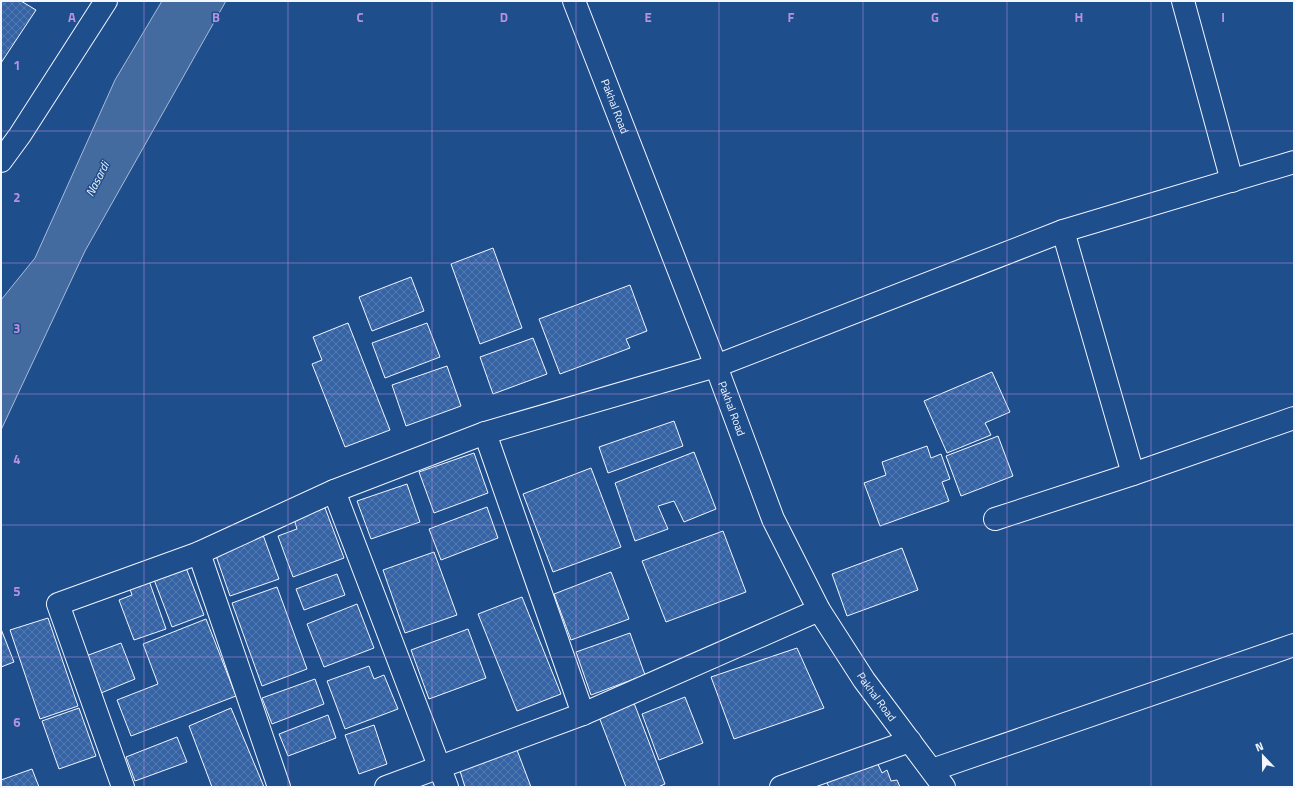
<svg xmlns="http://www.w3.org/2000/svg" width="1295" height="788" viewBox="0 0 1295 788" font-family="'Titillium Web',sans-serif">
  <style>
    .water { fill: #446ba0; stroke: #a8bbd7 }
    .building { fill: url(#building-cross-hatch); stroke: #f2f6ff }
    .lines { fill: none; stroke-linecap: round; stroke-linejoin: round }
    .minor-casing { stroke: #f2f6ff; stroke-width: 24 }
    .minor { stroke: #1f4e8c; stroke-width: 22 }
    .grid { fill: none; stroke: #b691df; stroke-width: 1; stroke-opacity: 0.55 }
    .labels { text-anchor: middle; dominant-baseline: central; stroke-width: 3; stroke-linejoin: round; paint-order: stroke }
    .street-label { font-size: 11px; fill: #f2f6ff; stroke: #1f4e8c }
    .water-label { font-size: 12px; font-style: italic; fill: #f2f6ff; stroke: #1f4e8c }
    .grid-label { font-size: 13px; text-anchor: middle; font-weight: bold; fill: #b691df; stroke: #1f4e8c; stroke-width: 3; stroke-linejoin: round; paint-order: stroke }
  </style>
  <defs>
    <pattern id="building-cross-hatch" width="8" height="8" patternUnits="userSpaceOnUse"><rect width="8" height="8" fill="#3563a3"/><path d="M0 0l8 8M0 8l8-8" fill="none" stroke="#537ab1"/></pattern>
  </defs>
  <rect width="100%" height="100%" fill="#1f4e8c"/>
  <polygon class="water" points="162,1 226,1 85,251 1,430 1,300 35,258 115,80"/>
  <g class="building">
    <polygon points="1,1 21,1 36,10 1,63"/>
    <polygon points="493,248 522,328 480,344 451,264"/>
    <polygon points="411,277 424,311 372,331 359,297"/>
    <polygon points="630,285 647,331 626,339 630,348 560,374 539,319"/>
    <polygon points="348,323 390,430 345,447 312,364 322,360 313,337"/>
    <polygon points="427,323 440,357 385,378 372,343"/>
    <polygon points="533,338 547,374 493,394 480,357"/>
    <polygon points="447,366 461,406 406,426 392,385"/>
    <polygon points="992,372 1010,412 985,423 991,435 947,453 924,401"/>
    <polygon points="674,421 683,446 608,473 599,447"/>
    <polygon points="998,436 1013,476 961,496 946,456"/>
    <polygon points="927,446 931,458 941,454 950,479 942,482 949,501 880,526 864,483 886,475 882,462"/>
    <polygon points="694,452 716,509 684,522 674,501 658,506 668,529 635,541 615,483"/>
    <polygon points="474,453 488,493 434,513 419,472"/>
    <polygon points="591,468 621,547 553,572 523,494"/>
    <polygon points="407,484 420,522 371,539 357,501"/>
    <polygon points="487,507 498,538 441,560 429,529"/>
    <polygon points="325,508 344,558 293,577 278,536 297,529 294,519"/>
    <polygon points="723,531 746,592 666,622 642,561"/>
    <polygon points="263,535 279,579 230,596 215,553"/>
    <polygon points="902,548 918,590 847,616 832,574"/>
    <polygon points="434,552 457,615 405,633 383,570"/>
    <polygon points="185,565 204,615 172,627 153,577"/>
    <polygon points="611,572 629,619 571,640 554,594"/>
    <polygon points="337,574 345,595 304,610 296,589"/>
    <polygon points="147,575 166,629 134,640 119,600 132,595 128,583"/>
    <polygon points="277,587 307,669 262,686 232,603"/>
    <polygon points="522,597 561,694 517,711 478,614"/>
    <polygon points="357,604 374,648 324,667 307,624"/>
    <polygon points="48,618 78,706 40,719 10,630"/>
    <polygon points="206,619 236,696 131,736 117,700 158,684 143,644"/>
    <polygon points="1,629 14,662 1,667"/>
    <polygon points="468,629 486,678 429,699 411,650"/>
    <polygon points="630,633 645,675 591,695 576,652"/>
    <polygon points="121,643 135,679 101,693 86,656"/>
    <polygon points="797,648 824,708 734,739 711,677"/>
    <polygon points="369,666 374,679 384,675 398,709 345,729 327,681"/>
    <polygon points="315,679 324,704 272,724 262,698"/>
    <polygon points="685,697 703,743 659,760 642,714"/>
    <polygon points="634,703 665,784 658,787 626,787 599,717"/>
    <polygon points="79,708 96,756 59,769 42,721"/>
    <polygon points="231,708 264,787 212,787 189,726"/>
    <polygon points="328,715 336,738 288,756 279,734"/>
    <polygon points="374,725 387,764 359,774 345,735"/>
    <polygon points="177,737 187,762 135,781 126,757"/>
    <polygon points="517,750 531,787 465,787 460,771"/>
    <polygon points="875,758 882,773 887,770 891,781 897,780 900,787 829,787 824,777"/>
    <polygon points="32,769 39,787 1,787 1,780"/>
  </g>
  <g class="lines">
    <defs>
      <g id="minor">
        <path id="s1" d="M574,1l142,365 57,153 46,91 45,70 80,107"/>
        <polyline points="1183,1 1232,181"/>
        <polyline points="1,161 20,135 106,1"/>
        <polyline points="1063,231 1133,474"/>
        <polyline points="485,433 583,714"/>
        <polyline points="334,491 447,787"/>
        <polyline points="995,519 1133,474 1294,418"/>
        <polyline points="199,553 279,787"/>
        <polyline points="932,770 1294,645"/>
        <polyline points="123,787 58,604 199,553 334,491 485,433 716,366 1063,231 1294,162"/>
        <polyline points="386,787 583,714 819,610"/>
        <polyline points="781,787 910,741"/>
      </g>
    </defs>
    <use href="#minor" class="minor-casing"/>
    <use href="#minor" class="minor"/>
  </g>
  <path class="grid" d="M144,1v786M288,1v786M432,1v786M576,1v786M719,1v786M863,1v786M1007,1v786M1151,1v786M1,131h1293M1,263h1293M1,394h1293M1,525h1293M1,657h1293"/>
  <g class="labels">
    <g class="street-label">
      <text stroke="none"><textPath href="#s1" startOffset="113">Pakhal Road</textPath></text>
      <text stroke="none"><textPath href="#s1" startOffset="437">Pakhal Road</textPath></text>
      <text stroke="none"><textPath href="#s1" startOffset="761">Pakhal Road</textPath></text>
    </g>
    <g class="water-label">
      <text transform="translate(97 179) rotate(-63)">Nasardi</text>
    </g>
  </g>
  <g class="grid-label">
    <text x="72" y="22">A</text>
    <text x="216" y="22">B</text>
    <text x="360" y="22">C</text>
    <text x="504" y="22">D</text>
    <text x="648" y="22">E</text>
    <text x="791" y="22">F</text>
    <text x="935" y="22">G</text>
    <text x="1079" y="22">H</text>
    <text x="1223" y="22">I</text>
    <text x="17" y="70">1</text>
    <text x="17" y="202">2</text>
    <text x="17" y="333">3</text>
    <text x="17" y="464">4</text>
    <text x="17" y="596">5</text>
    <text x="17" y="727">6</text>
  </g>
  <rect width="1295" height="788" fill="none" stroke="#f2f6ff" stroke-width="4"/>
  <g transform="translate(1263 756) rotate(338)" stroke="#1f4e8c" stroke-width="3" paint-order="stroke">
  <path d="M0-3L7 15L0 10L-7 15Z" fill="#f2f6ff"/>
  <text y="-6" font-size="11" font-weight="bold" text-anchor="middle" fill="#f2f6ff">N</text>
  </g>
</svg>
